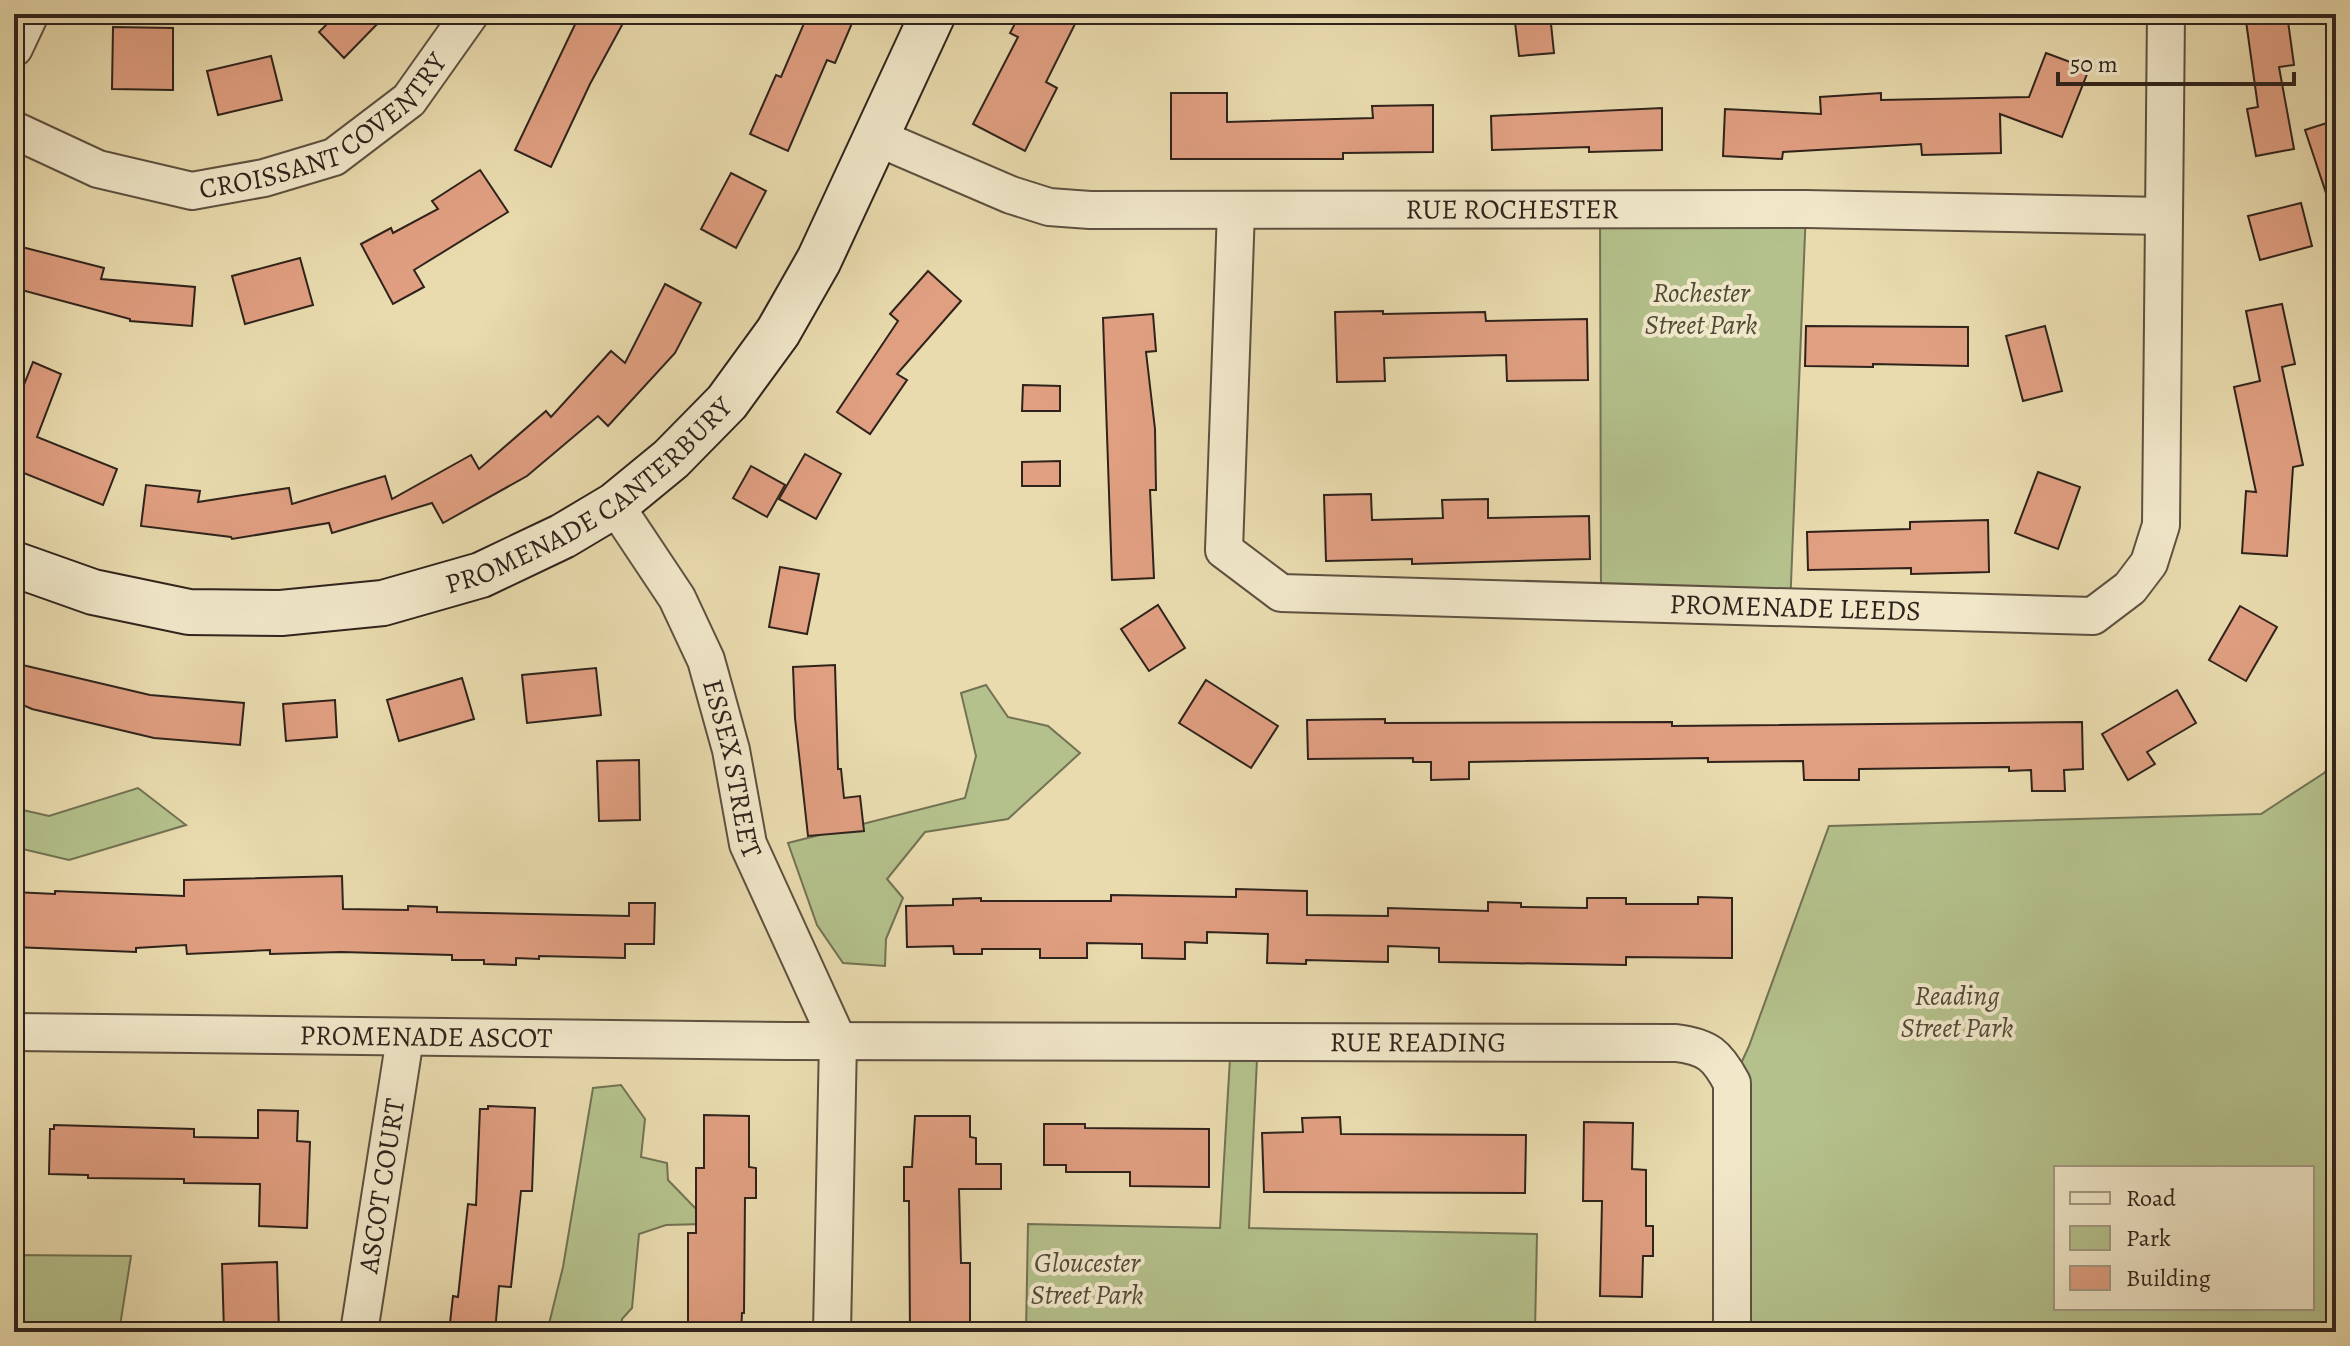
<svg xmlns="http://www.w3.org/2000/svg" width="2350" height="1346" viewBox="0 0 2350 1346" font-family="Alegreya,serif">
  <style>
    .green { fill: #b4c18c; stroke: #727254; stroke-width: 2; fill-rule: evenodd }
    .building { fill: #e09f81; stroke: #2f231c; stroke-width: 2 }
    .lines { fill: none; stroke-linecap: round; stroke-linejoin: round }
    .street-casing { stroke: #5e5140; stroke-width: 40 }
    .secondary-casing { stroke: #2f231c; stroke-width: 48 }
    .street { stroke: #f1e8ca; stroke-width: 36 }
    .secondary { stroke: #f1e8ca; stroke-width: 44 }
    .labels { text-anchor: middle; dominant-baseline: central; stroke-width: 8; stroke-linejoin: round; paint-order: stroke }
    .street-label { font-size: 28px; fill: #2f231c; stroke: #f1e8ca }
    .park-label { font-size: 28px; font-style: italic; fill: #504a38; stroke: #f1e8ca }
  </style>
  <rect width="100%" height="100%" fill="#e9dbae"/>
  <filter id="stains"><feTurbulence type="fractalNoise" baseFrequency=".0025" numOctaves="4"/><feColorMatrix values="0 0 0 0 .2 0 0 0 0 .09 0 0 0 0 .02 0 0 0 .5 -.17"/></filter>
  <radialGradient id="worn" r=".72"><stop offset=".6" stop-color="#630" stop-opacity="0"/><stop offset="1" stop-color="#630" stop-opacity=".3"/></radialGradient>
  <g class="green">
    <polygon points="1600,209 1806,209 1790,608 1601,602"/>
    <polygon points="986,685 1008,717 1048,726 1080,753 1008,819 925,832 887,879 903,898 886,939 885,966 843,963 817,925 788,843 965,798 976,756 961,693"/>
    <path d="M2336,758v574h-604v-249l17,-37 80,-220 432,-12 63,-41zM2056,1168h256v140h-256z"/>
    <polygon points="138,788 186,825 69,860 14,847 14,808 49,816"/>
    <polygon points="1230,1058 1257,1059 1249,1228 1537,1234 1535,1332 1026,1332 1028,1224 1220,1228"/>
    <polygon points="621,1085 645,1119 641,1157 667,1163 668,1180 701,1214 704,1224 666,1225 639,1234 632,1308 622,1319 621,1332 547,1332 563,1267 593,1088"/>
    <polygon points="14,1255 131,1256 119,1332 14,1332"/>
  </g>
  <g class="building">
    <polygon points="337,14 387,14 344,58 319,32"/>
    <polygon points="580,14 628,14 590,84 551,167 515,150"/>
    <polygon points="808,14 856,14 835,63 827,60 788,151 750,134 776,75 781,77"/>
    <polygon points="1020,14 1080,14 1046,82 1057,88 1025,151 973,124 1018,37 1010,33"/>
    <polygon points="1514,14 1550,14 1554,53 1519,56"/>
    <polygon points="2245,14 2287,14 2294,65 2279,67 2294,149 2256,156 2247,109 2258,107"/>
    <polygon points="113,27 173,28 173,90 112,89"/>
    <polygon points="2046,53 2089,69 2062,137 2000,114 2001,153 1922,155 1921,144 1783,152 1782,159 1723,156 1725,109 1821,114 1820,97 1881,93 1881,100 2029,97"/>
    <polygon points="271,56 282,100 218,115 207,71"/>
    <polygon points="1171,93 1227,93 1227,122 1373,118 1372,106 1433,105 1433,152 1343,153 1343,159 1171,159"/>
    <polygon points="1662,108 1662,150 1589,152 1589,147 1492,150 1491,116"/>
    <polygon points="2336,120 2336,208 2331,208 2305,130"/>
    <polygon points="480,170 508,212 414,270 424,287 393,304 361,244 391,228 393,233 438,209 432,201"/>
    <polygon points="731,173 766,191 736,248 701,229"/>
    <polygon points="2301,203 2312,246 2260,260 2248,216"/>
    <polygon points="14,245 104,268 101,279 195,287 192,326 130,321 130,319 14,288"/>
    <polygon points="300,258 313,305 245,324 232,276"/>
    <polygon points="928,271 961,301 897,374 907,380 870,434 837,412 898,321 890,314"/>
    <polygon points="665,284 701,303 675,353 608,426 598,416 527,476 443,523 432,503 332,533 329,523 232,539 231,537 141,526 146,485 200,491 198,502 289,488 292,504 385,476 392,499 471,455 479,469 546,411 551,417 611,351 625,363"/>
    <polygon points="2282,304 2295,364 2282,367 2303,465 2293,467 2287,556 2242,553 2246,491 2256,492 2234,387 2260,381 2246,311"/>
    <polygon points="1383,311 1383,314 1485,312 1486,321 1587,319 1588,380 1507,381 1506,355 1384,358 1385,381 1337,382 1335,312"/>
    <polygon points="1153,314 1156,351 1146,352 1155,429 1156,490 1150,490 1154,578 1112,580 1103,318"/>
    <polygon points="1806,326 1968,327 1968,366 1873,364 1873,367 1805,366"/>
    <polygon points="2045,326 2062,391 2023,401 2006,336"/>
    <polygon points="33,362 61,374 37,437 117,469 103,505 24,473 16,492 14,491 14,410"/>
    <polygon points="1023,385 1060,386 1060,411 1022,411"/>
    <polygon points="805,454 841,474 816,519 779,499"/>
    <polygon points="1060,461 1060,486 1022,486 1022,462"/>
    <polygon points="751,466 785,485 767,517 733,498"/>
    <polygon points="2038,472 2080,487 2058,549 2015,533"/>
    <polygon points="1371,494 1372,520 1443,518 1442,500 1488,499 1488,518 1589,516 1590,559 1412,564 1412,559 1326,561 1324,495"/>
    <polygon points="1988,520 1989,572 1911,574 1911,568 1808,570 1807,532 1910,529 1910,522"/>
    <polygon points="780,567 819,574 807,634 769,627"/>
    <polygon points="1158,605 1185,648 1149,671 1121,629"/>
    <polygon points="2240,606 2277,627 2246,681 2209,660"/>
    <polygon points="14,663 150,695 244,703 240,745 154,738 32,709 14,701"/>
    <polygon points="835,665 838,769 841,769 844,798 860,796 864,831 808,836 795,718 793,667"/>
    <polygon points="596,668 601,715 527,723 522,675"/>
    <polygon points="462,678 474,719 399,741 387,700"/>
    <polygon points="1206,680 1278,726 1251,768 1179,723"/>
    <polygon points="2177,690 2196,723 2147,752 2155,764 2128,780 2102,734"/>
    <polygon points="335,700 337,737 286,741 283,704"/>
    <polygon points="1385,719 1385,723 1672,722 1672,726 2082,722 2083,769 2064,770 2065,791 2032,791 2031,770 2009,771 2009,767 1859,769 1859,780 1804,780 1803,761 1708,762 1708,758 1469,762 1469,779 1431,780 1431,762 1413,762 1413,758 1308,759 1307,720"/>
    <polygon points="639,760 640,820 599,821 597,761"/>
    <polygon points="342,876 343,909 408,910 408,906 437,907 437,912 629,916 629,903 655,903 654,944 625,944 625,958 539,956 539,959 516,958 516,965 484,964 484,960 452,960 452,955 341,952 270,954 270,950 187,954 186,945 136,948 136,952 14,947 14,892 55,894 55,891 184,896 184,880"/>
    <polygon points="1236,889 1307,891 1307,915 1388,916 1388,908 1488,911 1488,902 1521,903 1521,907 1587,908 1587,898 1626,898 1626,904 1698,904 1698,897 1732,898 1732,958 1626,957 1626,965 1439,962 1439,948 1388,946 1388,962 1306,960 1306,964 1267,963 1268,934 1207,932 1207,943 1185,942 1185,959 1142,958 1142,944 1087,943 1087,958 1040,958 1040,949 982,949 982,954 954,954 953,946 907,947 906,906 953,905 953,899 981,898 981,901 1111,901 1111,895 1236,897"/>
    <polygon points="488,1106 535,1108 532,1191 521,1191 511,1287 499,1286 495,1332 449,1332 453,1296 458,1297 468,1204 476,1205 480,1109 488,1109"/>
    <polygon points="258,1110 298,1111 297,1141 310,1142 307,1228 259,1226 260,1184 184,1183 184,1179 88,1178 88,1175 49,1174 50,1129 54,1129 54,1125 194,1129 194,1137 258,1138"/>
    <polygon points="704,1115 749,1116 749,1167 756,1168 756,1198 745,1198 744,1313 742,1313 741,1332 688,1332 688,1233 696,1233 696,1168 704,1168"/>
    <polygon points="915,1116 970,1116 970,1137 976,1138 976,1164 1001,1164 1001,1189 959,1189 961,1263 970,1263 970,1332 910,1332 909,1201 904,1201 904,1167 912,1167"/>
    <polygon points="1340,1117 1341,1134 1526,1135 1525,1193 1264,1192 1262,1133 1303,1132 1302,1118"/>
    <polygon points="1584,1122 1633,1123 1632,1169 1646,1170 1646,1226 1653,1226 1653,1256 1643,1256 1642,1297 1600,1296 1602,1201 1583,1201"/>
    <polygon points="1044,1124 1085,1124 1085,1128 1209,1129 1209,1187 1130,1186 1130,1172 1066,1172 1066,1165 1044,1165"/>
    <polygon points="277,1262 279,1332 224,1332 222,1264"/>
  </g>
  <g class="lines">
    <defs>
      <g id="street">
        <polyline points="14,48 30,14"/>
        <path id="s1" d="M14,130l84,39 94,22 72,-13 70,-21 75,-57 61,-86"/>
        <path id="s2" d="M876,137l135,58 38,12 41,3 716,-1 358,7"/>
        <path id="s3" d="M1236,210l-12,340 57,43 812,23 37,-28 19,-25 12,-38 5,-511"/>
        <path id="s4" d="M615,505l62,93 29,62 25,90 17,94 90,197 -6,291"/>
        <path id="s5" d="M14,1032l774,9 888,2c32,4 41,12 56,40v249"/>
        <path id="s6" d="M359,1332l46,-294"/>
      </g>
      <g id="secondary">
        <path id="s7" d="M14,564l79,28 96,20 92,1 102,-10 98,-28 82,-39 52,-31 56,-46 56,-57 51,-70 41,-72 114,-246"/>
      </g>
    </defs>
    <use href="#street" class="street-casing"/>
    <use href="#secondary" class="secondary-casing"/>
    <use href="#street" class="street"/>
    <use href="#secondary" class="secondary"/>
  </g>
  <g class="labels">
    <g class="street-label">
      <text stroke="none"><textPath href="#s1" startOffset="340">CROISSANT COVENTRY</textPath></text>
      <text stroke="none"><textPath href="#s2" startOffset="650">RUE ROCHESTER</textPath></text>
      <text stroke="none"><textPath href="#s7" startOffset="612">PROMENADE CANTERBURY</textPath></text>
      <text stroke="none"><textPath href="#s3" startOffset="926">PROMENADE LEEDS</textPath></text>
      <text stroke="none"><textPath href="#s4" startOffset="292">ESSEX STREET</textPath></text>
      <text stroke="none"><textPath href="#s5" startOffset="412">PROMENADE ASCOT</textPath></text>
      <text stroke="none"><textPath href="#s5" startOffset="1404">RUE READING</textPath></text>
      <text stroke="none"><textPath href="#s6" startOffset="148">ASCOT COURT</textPath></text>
    </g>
    <g class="park-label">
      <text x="1701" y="293">Rochester<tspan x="1701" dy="32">Street Park</tspan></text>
      <text x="1957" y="996">Reading<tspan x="1957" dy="32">Street Park</tspan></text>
      <text x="1087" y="1263">Gloucester<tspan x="1087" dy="32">Street Park</tspan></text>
    </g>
  </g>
  <rect width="2350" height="1346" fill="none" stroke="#e9dbae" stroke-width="48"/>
  <rect x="16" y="16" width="2318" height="1314" fill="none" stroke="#2f231c" stroke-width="4"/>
  <rect x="24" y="24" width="2302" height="1298" fill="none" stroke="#2f231c" stroke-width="2"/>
  <rect x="2054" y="1166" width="260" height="144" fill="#f1e8ca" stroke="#a39984" stroke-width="2"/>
  <rect x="2070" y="1192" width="40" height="12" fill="#f1e8ca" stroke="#a39984" stroke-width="2"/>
  <text x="2126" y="1206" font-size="24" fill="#2f231c">Road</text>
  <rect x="2070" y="1226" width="40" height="24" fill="#b4c18c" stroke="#a39984" stroke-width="2"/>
  <text x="2126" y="1246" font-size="24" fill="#2f231c">Park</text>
  <rect x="2070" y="1266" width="40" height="24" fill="#e09f81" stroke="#a39984" stroke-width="2"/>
  <text x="2126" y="1286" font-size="24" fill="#2f231c">Building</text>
  <path d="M2058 72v12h236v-12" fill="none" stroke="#2f231c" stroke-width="4"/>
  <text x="2070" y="72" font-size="24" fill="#2f231c" stroke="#f1e8ca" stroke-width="6" paint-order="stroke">50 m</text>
  <rect width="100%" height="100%" filter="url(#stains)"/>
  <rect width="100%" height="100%" fill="url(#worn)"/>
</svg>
